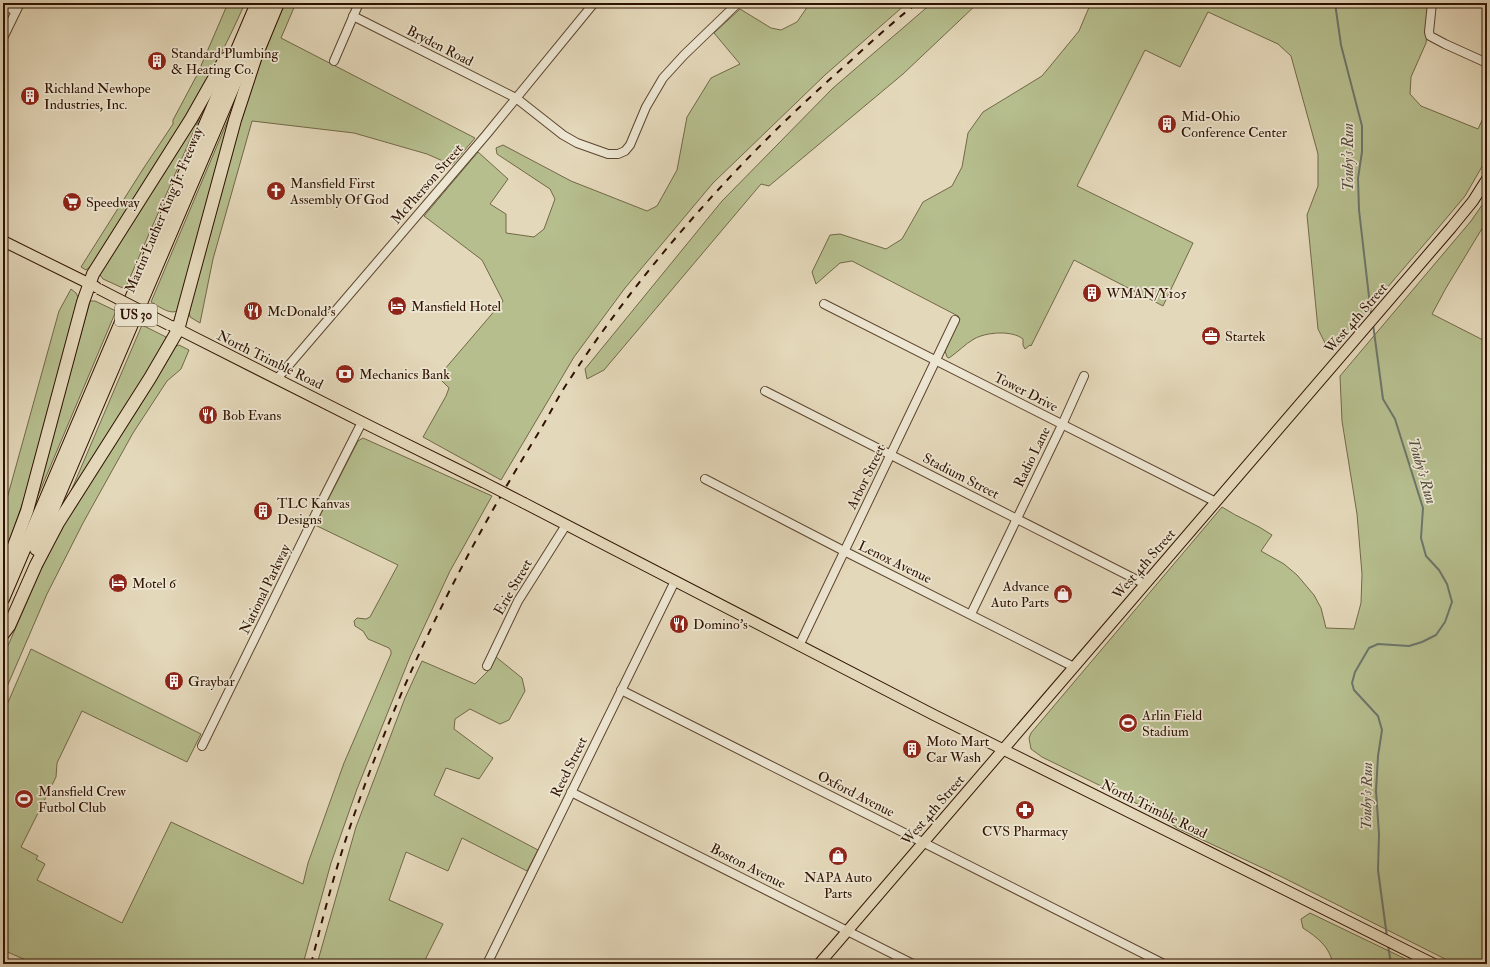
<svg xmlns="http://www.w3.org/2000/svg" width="1490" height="967" viewBox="0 0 1490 967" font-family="'IM FELL Double Pica',serif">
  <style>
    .green { fill: #b6be8e; stroke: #726847 }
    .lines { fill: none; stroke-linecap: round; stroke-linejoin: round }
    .stream { stroke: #6c766b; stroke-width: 2 }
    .minor-casing { stroke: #5c442e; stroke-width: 10 }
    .major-casing { stroke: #2f1200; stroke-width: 12 }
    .highway-casing { stroke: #2f1200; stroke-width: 14 }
    .minor { stroke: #ede6d2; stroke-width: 8 }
    .major { stroke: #e4d8ba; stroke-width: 10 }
    .highway { stroke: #e4d8ba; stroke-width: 12 }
    .rail { stroke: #2f1200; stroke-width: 2; stroke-dasharray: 7 7; stroke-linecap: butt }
    .major-bridge-casing { stroke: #2f1200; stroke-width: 12; stroke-linecap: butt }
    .major-bridge { stroke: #e4d8ba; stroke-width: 10 }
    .labels { text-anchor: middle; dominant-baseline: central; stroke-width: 3.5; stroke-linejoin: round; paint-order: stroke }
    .shield { fill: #ede6d2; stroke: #68523f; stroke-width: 1 }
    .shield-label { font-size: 13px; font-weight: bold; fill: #2f1200 }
    .street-label { font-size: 14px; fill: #2f1200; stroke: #ede6d2 }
    .poi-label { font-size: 14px; fill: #2f1200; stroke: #ede6d2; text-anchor: start }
    .water-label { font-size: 15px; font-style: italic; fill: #534c3e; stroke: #ede6d2 }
  </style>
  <rect width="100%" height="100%" fill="#e4d8ba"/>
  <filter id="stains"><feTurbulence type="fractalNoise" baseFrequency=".005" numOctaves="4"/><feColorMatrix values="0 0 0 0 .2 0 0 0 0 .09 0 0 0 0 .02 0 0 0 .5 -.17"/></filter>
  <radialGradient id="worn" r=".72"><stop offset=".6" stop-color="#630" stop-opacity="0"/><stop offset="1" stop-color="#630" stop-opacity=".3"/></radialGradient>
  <g class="green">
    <path d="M228,3h17c-40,92 -97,175 -150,260l-9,7 -5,-3 62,-98 30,-45v-4l24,-45z"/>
    <polygon points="284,3 296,3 281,38 475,138 452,165 427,154 354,133 252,121 213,259 200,323 190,317 189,310 230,155 252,84"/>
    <polygon points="810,3 907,3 825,75 713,183 625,288 574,357 501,480 423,437 446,396 449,388 438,377 503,301 482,260 424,216 478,152 508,179 490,204 506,214 506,233 534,237 544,229 555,199 550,189 497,154 496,148 503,145 571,181 647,211 657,206 677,170 687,117 711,78 740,64 714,33 740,9 771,28 781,30 797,22"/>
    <polygon points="932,3 978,3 903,74 769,186 761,184 604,370 587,379 585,369 722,201 833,88"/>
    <path d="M1088,3h342l-4,40 -15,34 -1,17 11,12 57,23 6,-13 3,2v40l-22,38 -26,31 -106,124 -7,-6 -8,-16 -11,-114 11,-29v-32l-27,-98 -13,-12 -70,-32 -28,55 -35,-17 -68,136 116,57 -30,63 -89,-46 -43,86 -1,-1 -5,4 -2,-4v-6c-11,-9 -37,-7 -49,0 -9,5 -16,13 -25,19l-2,-1 -2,-6 15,-32 -2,-3 -106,-55 -12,2 -24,21 -4,-12 18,-37 10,-1 46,15 16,-10 21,-37 29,-16 10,-19 6,-34 15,-21 59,-36 37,-45 11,-26z"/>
    <path d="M230,115l2,1 -53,194c-9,6 -20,-4 -28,-8z"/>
    <polygon points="198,116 200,117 125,289 103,279 100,275 101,272"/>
    <path d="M1487,198v20l-4,9 -37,61 -14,26 55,28v622h-32l-173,-87 -105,-49 -17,-13 -118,-58 -11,-8 -2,-11 2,-5 191,-226c16,11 35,17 50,28l-11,16 23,13 13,11 17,20 7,13 5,20 28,1 7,-26 1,-29 -5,-60 -15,-93 -2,-45 131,-155z"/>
    <polygon points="71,289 76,293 79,299 25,496 3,560 3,513 59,311"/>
    <polygon points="90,301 95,301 116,311 34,505"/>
    <polygon points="142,325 166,337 166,342 68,498"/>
    <polygon points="179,345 189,350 181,369 167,381 133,433 83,523 47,594 3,696 3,657 47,556 66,521 104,459 138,409 176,346"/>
    <polygon points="363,438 492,496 450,571 410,657 357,789 331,863 303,964 35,964 3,950 3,714 31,649 201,734 187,762 82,711 57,763 56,777 21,847 38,856 36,859 45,864 37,880 122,923 171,822 303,884 308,863 344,763 391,654 391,651 389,648 368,639 363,631 355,626 354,621 357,618 366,619 370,617 398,565 315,525 358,441"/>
    <polygon points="496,657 522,678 525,691 509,720 500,724 470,709 455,719 454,729 493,758 479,779 446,768 434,795 538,850 527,871 462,838 448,871 406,852 389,900 443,924 423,964 317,964 356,827 405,698 422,661 475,684 488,671"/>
    <path d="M1310,913l106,51h-83c-4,-18 -15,-26 -30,-36l-2,-9z"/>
  </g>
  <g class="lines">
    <g class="stream">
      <polyline points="1335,3 1341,45 1362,126 1362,152 1358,178 1359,210 1371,314"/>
      <polyline points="1373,324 1383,399 1395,419 1423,508 1421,538 1426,556 1439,570 1447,584 1452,602 1445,622 1436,635 1422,642 1409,646 1378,644 1369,648 1355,672 1352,683 1354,690 1378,716 1382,730 1378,756 1376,791 1379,834 1378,870 1387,937"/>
      <polyline points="1388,945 1391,964"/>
    </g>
    <defs>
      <g id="minor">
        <polyline points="1432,3 1429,32 1430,36 1445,44 1487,63"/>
        <polyline points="3,5 16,11"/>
        <polyline points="353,16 516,98 563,135 577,143 608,154 618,154 625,151 630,145 646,107 663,78 684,55 738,3"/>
        <polyline points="3,38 20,3"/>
        <polyline points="334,61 359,3"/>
        <polyline points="824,304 1216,502"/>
        <polyline points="277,379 486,135 594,3"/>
        <polyline points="765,391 1145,584"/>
        <polyline points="705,479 844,551 1074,667"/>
        <polyline points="971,614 1062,425 1084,376"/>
        <polyline points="799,646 955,320"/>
        <polyline points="487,666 518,601 566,525"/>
        <polyline points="621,690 1164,964"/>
        <polyline points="202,746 320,505 362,422"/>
        <polyline points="571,792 913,964"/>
        <polyline points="487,964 675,581"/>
      </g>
      <g id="major">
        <polyline points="3,241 96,287"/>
        <polyline points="172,326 372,427 483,482"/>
        <polyline points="524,503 934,715 1434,964"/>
        <polyline points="819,964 1451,228 1473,201 1487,179"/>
      </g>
      <g id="highway">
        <polyline points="36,549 269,3"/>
        <polyline points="3,575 27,511 83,302 93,274 191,119 225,59"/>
        <polyline points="3,599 257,3"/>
        <polyline points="3,634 9,626 36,565 58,523 150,378 178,330 235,120 256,56 278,3"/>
      </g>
    </defs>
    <use href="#minor" class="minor-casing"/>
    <use href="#major" class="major-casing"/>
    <use href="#highway" class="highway-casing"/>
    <use href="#minor" class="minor"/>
    <use href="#major" class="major"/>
    <use href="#highway" class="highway"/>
    <path class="rail" d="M311,964c12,-47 24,-94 40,-140 47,-138 111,-268 188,-392 10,-16 18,-34 29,-50 76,-117 174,-226 279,-318 23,-21 46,-42 70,-61"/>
    <defs>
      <g id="major-bridge">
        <polyline points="99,289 169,325"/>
        <polyline points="483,482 524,503"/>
      </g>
    </defs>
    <use href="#major-bridge" class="major-bridge-casing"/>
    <use href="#major-bridge" class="major-bridge"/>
  </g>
  <defs>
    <symbol id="building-disc" viewBox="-11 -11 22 22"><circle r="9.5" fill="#8f2418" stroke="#ede6d2"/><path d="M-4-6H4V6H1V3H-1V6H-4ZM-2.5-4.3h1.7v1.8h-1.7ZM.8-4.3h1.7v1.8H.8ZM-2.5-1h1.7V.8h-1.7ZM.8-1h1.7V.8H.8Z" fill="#fff"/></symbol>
    <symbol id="church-disc" viewBox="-11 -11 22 22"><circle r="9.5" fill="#8f2418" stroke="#ede6d2"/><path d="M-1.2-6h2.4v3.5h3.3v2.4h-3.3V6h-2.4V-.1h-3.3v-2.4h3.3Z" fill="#fff"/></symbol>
    <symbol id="supermarket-disc" viewBox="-11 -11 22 22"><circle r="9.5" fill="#8f2418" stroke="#ede6d2"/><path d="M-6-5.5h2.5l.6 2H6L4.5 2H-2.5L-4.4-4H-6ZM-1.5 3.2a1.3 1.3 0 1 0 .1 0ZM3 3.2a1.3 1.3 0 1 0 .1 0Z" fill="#fff"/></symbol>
    <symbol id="hotel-disc" viewBox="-11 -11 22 22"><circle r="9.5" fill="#8f2418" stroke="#ede6d2"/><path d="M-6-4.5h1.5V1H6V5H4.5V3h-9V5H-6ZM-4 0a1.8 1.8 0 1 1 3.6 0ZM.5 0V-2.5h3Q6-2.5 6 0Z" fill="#fff"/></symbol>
    <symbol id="restaurant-disc" viewBox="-11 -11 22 22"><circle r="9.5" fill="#8f2418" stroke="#ede6d2"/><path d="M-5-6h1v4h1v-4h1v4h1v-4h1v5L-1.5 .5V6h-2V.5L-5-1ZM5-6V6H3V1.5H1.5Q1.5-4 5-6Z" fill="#fff"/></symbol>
    <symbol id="office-disc" viewBox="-11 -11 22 22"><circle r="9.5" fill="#8f2418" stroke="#ede6d2"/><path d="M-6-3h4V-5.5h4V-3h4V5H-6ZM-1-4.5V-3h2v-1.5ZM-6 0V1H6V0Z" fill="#fff"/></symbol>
    <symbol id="bank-disc" viewBox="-11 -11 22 22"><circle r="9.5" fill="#8f2418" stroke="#ede6d2"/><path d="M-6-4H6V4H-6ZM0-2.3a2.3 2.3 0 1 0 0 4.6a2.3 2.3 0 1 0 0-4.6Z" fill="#fff"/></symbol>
    <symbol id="shop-disc" viewBox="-11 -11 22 22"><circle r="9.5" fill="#8f2418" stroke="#ede6d2"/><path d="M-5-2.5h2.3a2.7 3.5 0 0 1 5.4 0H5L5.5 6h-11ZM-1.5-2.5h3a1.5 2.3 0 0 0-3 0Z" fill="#fff"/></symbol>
    <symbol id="stadium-disc" viewBox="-11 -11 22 22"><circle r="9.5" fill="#8f2418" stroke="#ede6d2"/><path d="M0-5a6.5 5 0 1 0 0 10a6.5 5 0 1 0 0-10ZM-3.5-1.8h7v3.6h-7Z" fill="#fff"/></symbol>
    <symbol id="pharmacy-disc" viewBox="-11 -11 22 22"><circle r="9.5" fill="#8f2418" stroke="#ede6d2"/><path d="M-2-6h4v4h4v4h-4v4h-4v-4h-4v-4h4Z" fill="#fff"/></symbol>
  </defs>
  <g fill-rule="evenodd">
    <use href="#building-disc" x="146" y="50" width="22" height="22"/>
    <use href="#building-disc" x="19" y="85" width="22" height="22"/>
    <use href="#building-disc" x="1156" y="113" width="22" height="22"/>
    <use href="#church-disc" x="265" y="180" width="22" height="22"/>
    <use href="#supermarket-disc" x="61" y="191" width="22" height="22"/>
    <use href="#building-disc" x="1081" y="282" width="22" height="22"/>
    <use href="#hotel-disc" x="386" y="295" width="22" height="22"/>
    <use href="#restaurant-disc" x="242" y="300" width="22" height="22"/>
    <use href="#office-disc" x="1200" y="325" width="22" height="22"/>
    <use href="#bank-disc" x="334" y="363" width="22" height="22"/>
    <use href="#restaurant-disc" x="197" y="404" width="22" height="22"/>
    <use href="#building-disc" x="252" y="500" width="22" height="22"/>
    <use href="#hotel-disc" x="107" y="572" width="22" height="22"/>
    <use href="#shop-disc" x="1052" y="583" width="22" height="22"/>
    <use href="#restaurant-disc" x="668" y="613" width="22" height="22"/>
    <use href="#building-disc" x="163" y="670" width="22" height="22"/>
    <use href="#stadium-disc" x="1117" y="712" width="22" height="22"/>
    <use href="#building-disc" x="901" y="738" width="22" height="22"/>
    <use href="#stadium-disc" x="13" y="788" width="22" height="22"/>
    <use href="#pharmacy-disc" x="1014" y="799" width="22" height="22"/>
    <use href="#shop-disc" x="827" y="845" width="22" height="22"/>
  </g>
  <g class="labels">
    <rect class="shield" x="115" y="304" width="42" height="22" rx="3"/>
    <g class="shield-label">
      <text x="136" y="315">US 30</text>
    </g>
    <g class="street-label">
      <text transform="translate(440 46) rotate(27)">Bryden Road</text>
      <text transform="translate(427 184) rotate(-49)">McPherson Street</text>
      <text transform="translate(164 210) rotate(-67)">Martin Luther King Jr. Freeway</text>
      <text transform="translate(1356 318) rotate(-49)">West 4th Street</text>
      <text transform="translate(270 360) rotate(26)">North Trimble Road</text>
      <text transform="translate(1026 392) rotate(27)">Tower Drive</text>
      <text transform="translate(1032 457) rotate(-64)">Radio Lane</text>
      <text transform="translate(961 476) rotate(27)">Stadium Street</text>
      <text transform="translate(866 477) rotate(-64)">Arbor Street</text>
      <text transform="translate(895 562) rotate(26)">Lenox Avenue</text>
      <text transform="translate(1144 564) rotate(-49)">West 4th Street</text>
      <text transform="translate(513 587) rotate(-60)">Erie Street</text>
      <text transform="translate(265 589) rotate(-64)">National Parkway</text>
      <text transform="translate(569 767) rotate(-64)">Reed Street</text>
      <text transform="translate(856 794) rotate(27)">Oxford Avenue</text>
      <text transform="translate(1154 809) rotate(26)">North Trimble Road</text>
      <text transform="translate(933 810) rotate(-49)">West 4th Street</text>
      <text transform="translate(748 866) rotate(27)">Boston Avenue</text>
    </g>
    <g class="poi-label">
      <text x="171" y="53">Standard Plumbing<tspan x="171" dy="16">&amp; Heating Co.</tspan></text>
      <text x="44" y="88">Richland Newhope<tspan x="44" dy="16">Industries, Inc.</tspan></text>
      <text x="1181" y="116">Mid-Ohio<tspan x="1181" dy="16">Conference Center</tspan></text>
      <text x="290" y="183">Mansfield First<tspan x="290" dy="16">Assembly Of God</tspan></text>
      <text x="86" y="202">Speedway</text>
      <text x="1106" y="293">WMAN/Y105</text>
      <text x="411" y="306">Mansfield Hotel</text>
      <text x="267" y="311">McDonald's</text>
      <text x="1225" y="336">Startek</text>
      <text x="359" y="374">Mechanics Bank</text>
      <text x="222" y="415">Bob Evans</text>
      <text x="277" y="503">TLC Kanvas<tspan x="277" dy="16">Designs</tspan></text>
      <text x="132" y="583">Motel 6</text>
      <text x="1049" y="586" text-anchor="end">Advance<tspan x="1049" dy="16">Auto Parts</tspan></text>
      <text x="693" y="624">Domino's</text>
      <text x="188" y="681">Graybar</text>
      <text x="1142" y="715">Arlin Field<tspan x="1142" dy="16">Stadium</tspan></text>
      <text x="926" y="741">Moto Mart<tspan x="926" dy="16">Car Wash</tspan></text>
      <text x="38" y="791">Mansfield Crew<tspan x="38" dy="16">Futbol Club</tspan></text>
      <text x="1025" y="831" text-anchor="middle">CVS Pharmacy</text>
      <text x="838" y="877" text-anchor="middle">NAPA Auto<tspan x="838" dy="16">Parts</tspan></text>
    </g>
    <g class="water-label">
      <text transform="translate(1348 157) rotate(-90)">Touby's Run</text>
      <text transform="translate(1422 471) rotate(74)">Touby's Run</text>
      <text transform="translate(1367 796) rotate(-89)">Touby's Run</text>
    </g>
  </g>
  <rect width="1490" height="967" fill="none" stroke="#e4d8ba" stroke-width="16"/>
  <rect x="4" y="4" width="1482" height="959" fill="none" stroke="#2f1200" stroke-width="2"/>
  <rect x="8" y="8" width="1474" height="951" fill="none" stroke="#2f1200"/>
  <rect width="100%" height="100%" filter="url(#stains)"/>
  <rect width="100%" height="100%" fill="url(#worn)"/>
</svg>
